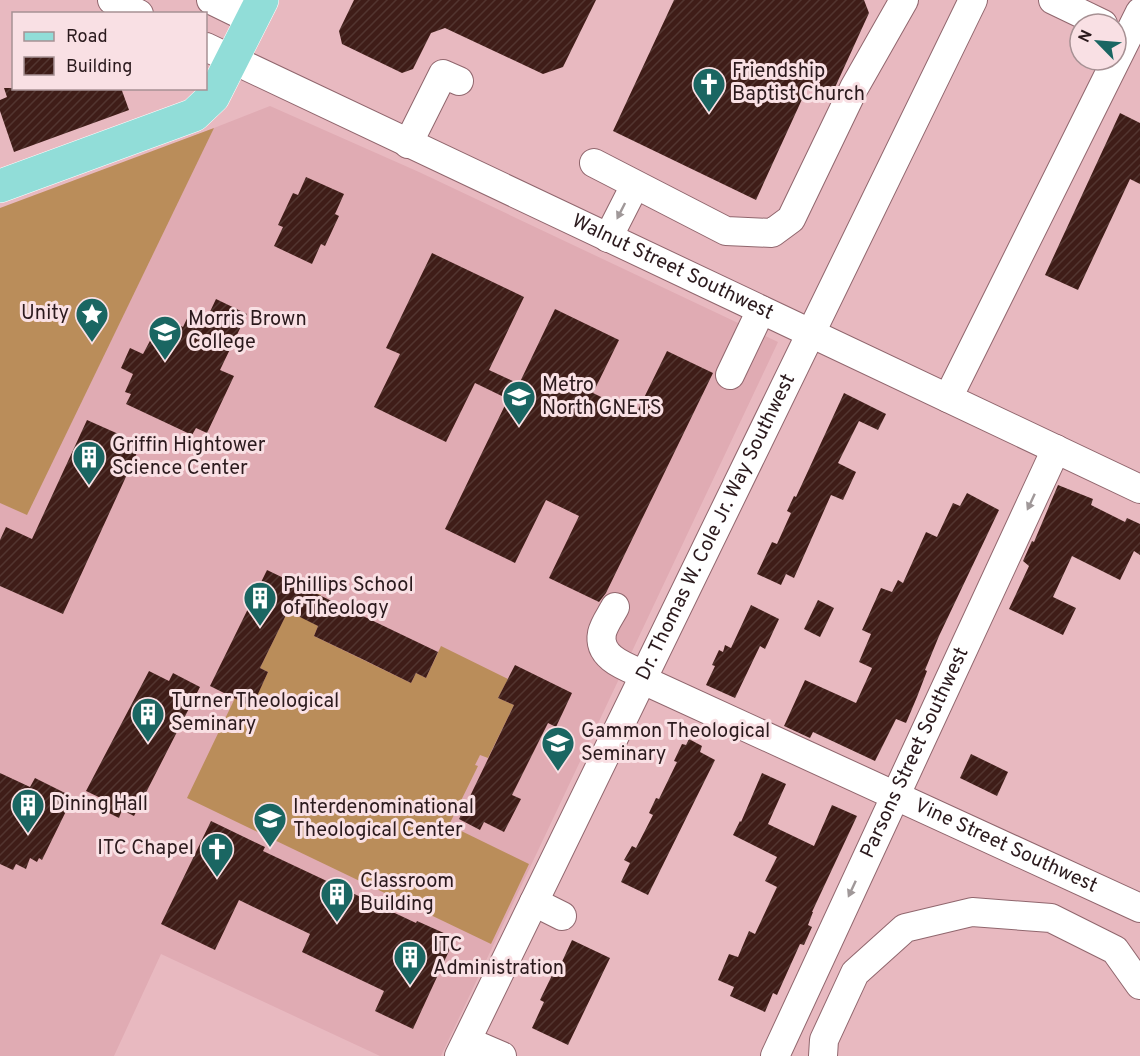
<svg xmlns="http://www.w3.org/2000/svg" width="1140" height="1056" viewBox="0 0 1140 1056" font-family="Overpass,sans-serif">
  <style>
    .built { fill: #e0abb3 }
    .grass { fill: #ba8d5a }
    .building { fill: url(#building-hatch) }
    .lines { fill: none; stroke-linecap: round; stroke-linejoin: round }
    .minor-casing { stroke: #90666d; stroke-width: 30 }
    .major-casing { stroke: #fff; stroke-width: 34 }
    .minor { stroke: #fff; stroke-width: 28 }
    .major { stroke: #91ddd8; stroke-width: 33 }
    .oneway { fill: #a09899 }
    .labels { text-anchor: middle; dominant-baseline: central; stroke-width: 6; stroke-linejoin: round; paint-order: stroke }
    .poi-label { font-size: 20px; fill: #2b1a1d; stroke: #f9e0e4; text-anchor: start }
    .street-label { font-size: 20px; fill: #2b1a1d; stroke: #f9e0e4 }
  </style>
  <defs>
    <pattern id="building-hatch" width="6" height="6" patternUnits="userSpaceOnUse" patternTransform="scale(1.5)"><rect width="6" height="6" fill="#3f1d18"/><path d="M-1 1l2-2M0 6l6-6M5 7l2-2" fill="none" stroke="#523530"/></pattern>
  </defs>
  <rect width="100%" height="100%" fill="#e8b9c0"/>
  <polygon class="built" points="270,106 419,172 778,342 441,1056 380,1056 161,954 114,1056 0,1056 0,212"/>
  <g class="grass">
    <polygon points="214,128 27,515 0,503 0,208"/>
    <polygon points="300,586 321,595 309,621 318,626 314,636 411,683 416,673 426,678 441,646 508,679 498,698 514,705 488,758 480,755 475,765 478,766 449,825 529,864 491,944 187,798 235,698 252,706 268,672 260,668"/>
  </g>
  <g class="building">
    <polygon points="354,0 596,0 563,67 543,74 445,28 431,33 413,69 402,73 342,44 339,31"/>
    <polygon points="674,0 864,0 869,13 832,94 809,84 756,200 613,131"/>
    <polygon points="4,88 121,88 129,110 14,152 0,111 0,100 7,97"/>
    <polygon points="1120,113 1140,123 1140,184 1130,179 1078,290 1045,275"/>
    <polygon points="306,177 344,194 335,214 339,216 325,246 321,244 312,264 274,246 283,227 278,225 293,193 298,195"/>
    <polygon points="432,253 524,297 489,370 519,384 555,309 619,340 593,393 636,414 667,351 713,373 606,593 599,602 549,578 579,516 546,500 515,563 445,529 508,399 475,383 446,442 374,407 400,354 386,348"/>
    <polygon points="216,299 247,314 220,370 234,376 207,433 196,428 192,435 126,404 131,394 125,392 133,374 121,368 130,348 143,354 152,337 157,340 167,319 183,327 191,310 207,318"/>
    <polygon points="844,393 886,414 878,430 859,421 838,463 856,472 843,500 831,495 794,578 786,574 781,585 757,574 772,542 777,544 791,513 787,511 794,496 796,497"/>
    <polygon points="87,420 141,444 63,614 0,586 0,540 6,527 32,539"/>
    <polygon points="1058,485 1093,499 1091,505 1125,522 1127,518 1140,524 1140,555 1134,551 1120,580 1072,556 1053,597 1076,608 1063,635 1009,609 1029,566 1023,561 1032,541 1034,542"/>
    <polygon points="967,493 999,510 939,636 925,670 927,671 917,697 906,723 896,719 875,761 813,732 810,738 784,726 805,680 856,703 872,668 859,662 871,634 862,630 881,588 892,592 898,580 903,583 926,532 937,537 953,503 960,506"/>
    <polygon points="267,570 438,652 426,678 416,673 411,683 360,658 314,636 318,626 288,611 260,668 268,672 252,707 210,686"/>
    <polygon points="818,600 834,608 820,637 804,629"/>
    <polygon points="751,605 779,619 765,649 760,646 735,698 706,685 715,666 712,665 719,650 723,652 725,645 731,648"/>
    <polygon points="515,665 572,693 556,727 548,723 512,795 521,799 504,832 484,822 480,830 459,819 514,705 498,698"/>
    <polygon points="149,671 169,681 173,673 200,687 134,816 122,810 119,818 105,811 109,802 86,791"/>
    <polygon points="689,739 702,746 700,752 715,760 648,895 621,882 630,863 624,860 632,846 636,848 653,815 649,813 656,798 659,799 677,762 674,761 682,744 686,745"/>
    <polygon points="971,754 1008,772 997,796 960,778"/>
    <polygon points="0,773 30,787 35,778 73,797 42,860 39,858 37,862 30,858 26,869 16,864 13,870 0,864"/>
    <polygon points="762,773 786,784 768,824 814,846 832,805 857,816 812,912 813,912 808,925 812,927 804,945 800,944 777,995 773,993 765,1012 730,996 734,987 718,980 729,954 738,957 749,931 755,934 777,887 765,881 777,857 733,835 740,821 741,822"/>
    <polygon points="211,821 265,847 263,851 416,923 417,921 455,938 413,1029 375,1011 384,991 302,952 310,934 239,900 215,950 161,924"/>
    <polygon points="572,940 610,958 568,1045 532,1028 544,1002 540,1000 557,965 560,966"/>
  </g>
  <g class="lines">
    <defs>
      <g id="minor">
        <polyline points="112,0 139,14"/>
        <polyline points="211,0 252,20"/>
        <polyline points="1053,0 1103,24"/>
        <path id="s1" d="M206,47l934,442"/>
        <polyline points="408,144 443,74 459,81"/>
        <polyline points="594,163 726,231 772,233 791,219 854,88 904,0"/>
        <polyline points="608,238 635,185"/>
        <polyline points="730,375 761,310"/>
        <polyline points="948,398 1140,12"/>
        <path d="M615,607c-4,8 -11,17 -13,26 -5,25 25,34 43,42"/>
        <path id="s2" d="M643,680l497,228"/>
        <polyline points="534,902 562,916"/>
        <polyline points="467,1041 502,1056"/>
        <path id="s3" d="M459,1056l514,-1056"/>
        <path id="s4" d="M775,1056l281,-607"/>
        <polyline points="823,1056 824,1040 855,973 905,928 972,912 1051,918 1115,950 1140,985"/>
      </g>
      <polyline id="major" points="0,186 194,115 213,97 262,0"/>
    </defs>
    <use href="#minor" class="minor-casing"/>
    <use href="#major" class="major-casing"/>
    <use href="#minor" class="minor"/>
    <use href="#major" class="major"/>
  </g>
  <defs><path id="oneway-solid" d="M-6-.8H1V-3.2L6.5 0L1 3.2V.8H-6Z" transform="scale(1.5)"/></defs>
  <g class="oneway">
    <use href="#oneway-solid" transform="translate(621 211) rotate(117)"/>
    <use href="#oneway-solid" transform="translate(1031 502) rotate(115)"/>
    <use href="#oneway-solid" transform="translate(852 889) rotate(115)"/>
  </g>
  <defs>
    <symbol id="church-pin" viewBox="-11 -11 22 30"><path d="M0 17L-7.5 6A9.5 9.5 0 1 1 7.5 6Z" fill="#1a6662" stroke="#f9e0e4"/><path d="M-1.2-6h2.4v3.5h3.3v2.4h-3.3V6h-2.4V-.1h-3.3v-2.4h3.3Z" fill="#fff"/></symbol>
    <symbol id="sight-pin" viewBox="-11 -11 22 30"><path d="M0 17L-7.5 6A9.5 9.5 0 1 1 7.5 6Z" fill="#1a6662" stroke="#f9e0e4"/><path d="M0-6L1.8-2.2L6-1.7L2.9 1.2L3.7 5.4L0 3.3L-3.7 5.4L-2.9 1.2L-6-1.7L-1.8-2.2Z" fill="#fff"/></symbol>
    <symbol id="university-pin" viewBox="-11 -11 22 30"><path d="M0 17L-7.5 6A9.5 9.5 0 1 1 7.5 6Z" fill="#1a6662" stroke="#f9e0e4"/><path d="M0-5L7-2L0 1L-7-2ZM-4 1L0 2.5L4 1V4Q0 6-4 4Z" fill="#fff"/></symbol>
    <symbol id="school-pin" viewBox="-11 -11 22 30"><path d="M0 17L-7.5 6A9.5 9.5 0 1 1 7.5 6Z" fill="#1a6662" stroke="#f9e0e4"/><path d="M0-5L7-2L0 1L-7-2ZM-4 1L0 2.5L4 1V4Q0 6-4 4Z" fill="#fff"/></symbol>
    <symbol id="building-pin" viewBox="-11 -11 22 30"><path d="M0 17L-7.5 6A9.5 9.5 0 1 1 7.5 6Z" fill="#1a6662" stroke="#f9e0e4"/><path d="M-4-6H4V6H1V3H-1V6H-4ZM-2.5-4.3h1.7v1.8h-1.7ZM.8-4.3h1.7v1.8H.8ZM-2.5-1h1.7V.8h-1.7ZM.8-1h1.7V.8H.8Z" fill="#fff"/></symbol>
  </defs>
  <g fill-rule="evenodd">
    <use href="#church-pin" x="690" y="65" width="38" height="52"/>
    <use href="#sight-pin" x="73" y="295" width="38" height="52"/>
    <use href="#university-pin" x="146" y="313" width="38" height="52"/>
    <use href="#school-pin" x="500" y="378" width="38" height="52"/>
    <use href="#building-pin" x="70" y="438" width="38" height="52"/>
    <use href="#building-pin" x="241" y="579" width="38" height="52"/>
    <use href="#building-pin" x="129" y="695" width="38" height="52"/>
    <use href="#school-pin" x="539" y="724" width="38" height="52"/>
    <use href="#building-pin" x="9" y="786" width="38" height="52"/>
    <use href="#university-pin" x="251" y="800" width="38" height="52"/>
    <use href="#church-pin" x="198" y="830" width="38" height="52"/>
    <use href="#building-pin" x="318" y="875" width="38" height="52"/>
    <use href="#building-pin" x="391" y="938" width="38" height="52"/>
  </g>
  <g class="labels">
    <g class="poi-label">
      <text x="732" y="72">Friendship<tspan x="732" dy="23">Baptist Church</tspan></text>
      <text x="69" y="314" text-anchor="end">Unity</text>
      <text x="188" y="320">Morris Brown<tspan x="188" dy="23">College</tspan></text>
      <text x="542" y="386">Metro<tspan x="542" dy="23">North GNETS</tspan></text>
      <text x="112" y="446">Griffin Hightower<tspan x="112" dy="23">Science Center</tspan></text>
      <text x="283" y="586">Phillips School<tspan x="283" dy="23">of Theology</tspan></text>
      <text x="171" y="702">Turner Theological<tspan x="171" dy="23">Seminary</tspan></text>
      <text x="581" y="732">Gammon Theological<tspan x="581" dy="23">Seminary</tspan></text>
      <text x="51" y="805">Dining Hall</text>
      <text x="293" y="808">Interdenominational<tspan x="293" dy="23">Theological Center</tspan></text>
      <text x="194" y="849" text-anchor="end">ITC Chapel</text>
      <text x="360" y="882">Classroom<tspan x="360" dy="23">Building</tspan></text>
      <text x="433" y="946">ITC<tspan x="433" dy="23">Administration</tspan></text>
    </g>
    <g class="street-label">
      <text stroke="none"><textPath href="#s1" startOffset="516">Walnut Street Southwest</textPath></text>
      <text stroke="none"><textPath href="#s3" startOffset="588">Dr. Thomas W. Cole Jr. Way Southwest</textPath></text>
      <text stroke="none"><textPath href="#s4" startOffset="334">Parsons Street Southwest</textPath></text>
      <text stroke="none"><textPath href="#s2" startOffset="399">Vine Street Southwest</textPath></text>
    </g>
  </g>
  <rect x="12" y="12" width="195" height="78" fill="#f9e0e4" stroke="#a79194" stroke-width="1.5"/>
  <rect x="24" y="32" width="30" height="9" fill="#91ddd8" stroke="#a79194" stroke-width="1.5"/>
  <text x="66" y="42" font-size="18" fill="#2b1a1d">Road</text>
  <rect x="24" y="57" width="30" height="18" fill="url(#building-hatch)" stroke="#a79194" stroke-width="1.5"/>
  <text x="66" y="72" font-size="18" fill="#2b1a1d">Building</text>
  <g transform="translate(1098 42) rotate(295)"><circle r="28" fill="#f9e0e4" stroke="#a79194" stroke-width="1.5"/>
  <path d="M0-4.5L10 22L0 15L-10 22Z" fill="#1a6662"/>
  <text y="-9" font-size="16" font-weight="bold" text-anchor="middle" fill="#2b1a1d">N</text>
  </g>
</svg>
